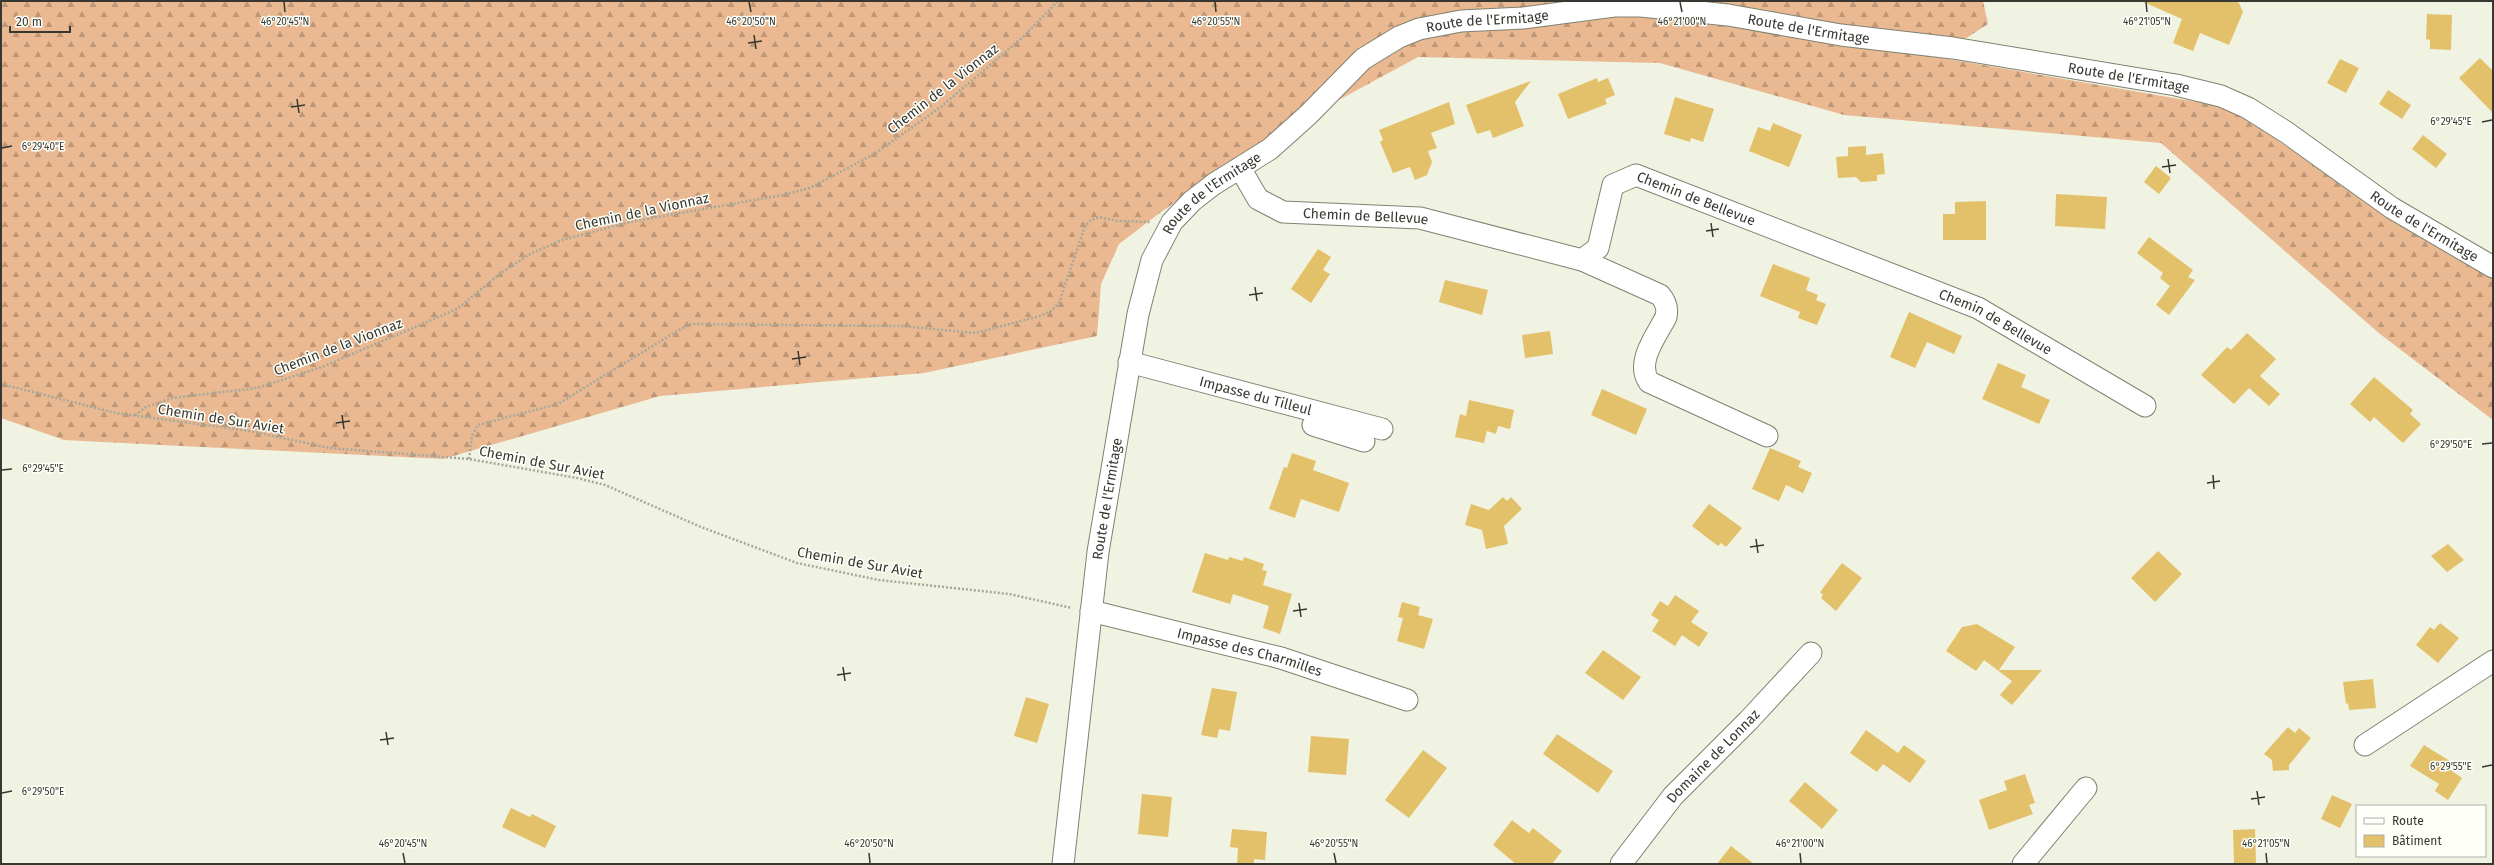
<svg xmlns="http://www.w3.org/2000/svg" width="2494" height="865" viewBox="0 0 2494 865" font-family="'Fira Sans',sans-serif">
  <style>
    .forest { fill: url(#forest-firs) }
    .building { fill: #e3c16b }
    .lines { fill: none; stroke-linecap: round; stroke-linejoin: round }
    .minor-casing { stroke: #7f8272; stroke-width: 23 }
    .path { stroke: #a6a89b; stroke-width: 2.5; stroke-dasharray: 2 2; stroke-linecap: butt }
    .minor { stroke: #fff; stroke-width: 21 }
    .ticks { fill: none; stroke: #373831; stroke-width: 1.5 }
    .labels { text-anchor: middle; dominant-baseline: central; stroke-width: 3; stroke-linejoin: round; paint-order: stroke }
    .street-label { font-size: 14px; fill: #373831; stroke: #fefff8 }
    .ticks-label { font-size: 10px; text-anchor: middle; fill: #373831; stroke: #fefff8; stroke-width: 3; stroke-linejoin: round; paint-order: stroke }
  </style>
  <defs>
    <pattern id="forest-firs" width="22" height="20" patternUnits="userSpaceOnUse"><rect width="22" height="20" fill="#eab992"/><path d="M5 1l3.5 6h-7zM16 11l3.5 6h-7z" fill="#be9778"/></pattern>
  </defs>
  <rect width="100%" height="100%" fill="#f0f3e2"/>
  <polygon class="forest" points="1,1 1983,1 1988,24 1937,57 2232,108 2390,220 2493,278 2493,420 2380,334 2161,143 1844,115 1660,63 1418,57 1263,141 1161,212 1119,244 1101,284 1097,336 924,373 660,396 443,459 64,440 1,418"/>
  <g class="building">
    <polygon points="2141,1 2235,1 2239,3 2243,12 2229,45 2200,33 2193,51 2173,43 2182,19"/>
    <polygon points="2427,14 2452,15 2451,50 2430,49 2430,40 2426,39"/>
    <polygon points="2480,58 2493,71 2493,113 2459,78"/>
    <polygon points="2340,59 2359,68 2346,93 2327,83"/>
    <polygon points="1597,78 1598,82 1608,78 1615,95 1605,99 1607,104 1568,119 1558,94"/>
    <polygon points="1531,81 1515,102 1524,126 1493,138 1490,130 1477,134 1466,105"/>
    <polygon points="2388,90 2411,105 2402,119 2379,104"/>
    <polygon points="1675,97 1714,109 1703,142 1691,138 1690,142 1664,134"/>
    <polygon points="1449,102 1455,124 1431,133 1437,148 1428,151 1432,162 1427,175 1415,180 1410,167 1393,173 1380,142 1383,140 1379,130"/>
    <polygon points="1773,123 1802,135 1789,167 1749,151 1758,127 1770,131"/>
    <polygon points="2423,135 2447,154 2436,168 2412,149"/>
    <polygon points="1866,146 1866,155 1883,153 1885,174 1877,175 1877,181 1861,182 1856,177 1838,178 1836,157 1848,156 1848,147"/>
    <polygon points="2156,166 2171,178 2159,194 2144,182"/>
    <polygon points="2056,194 2107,197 2105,229 2055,226"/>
    <polygon points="1986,201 1986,240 1943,240 1943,214 1955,214 1955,202"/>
    <polygon points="2149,237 2193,270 2188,277 2195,280 2169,315 2156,305 2170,286 2160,278 2163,273 2137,253"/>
    <polygon points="1318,249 1331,257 1323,270 1330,274 1311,303 1291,289"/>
    <polygon points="1773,264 1810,278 1806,290 1818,295 1816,300 1826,304 1817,325 1798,318 1800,312 1760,296"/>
    <polygon points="1445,280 1488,290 1482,315 1439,302"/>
    <polygon points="1909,312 1962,336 1954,354 1927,342 1915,368 1890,357"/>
    <polygon points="1550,331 1553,354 1525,358 1522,335"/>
    <polygon points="2247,333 2276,359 2260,376 2280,394 2269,406 2249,388 2234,404 2201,375 2227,347 2231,350"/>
    <polygon points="1998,363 2026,375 2021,387 2050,400 2039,424 1982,399"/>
    <polygon points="2374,377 2413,410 2410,414 2421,424 2403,443 2374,417 2370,422 2350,404"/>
    <polygon points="1602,389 1647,409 1636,435 1591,415"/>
    <polygon points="1469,400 1514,410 1510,429 1498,426 1496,434 1487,431 1484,443 1455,437 1460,414 1466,416"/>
    <polygon points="1770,448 1801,461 1798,467 1812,473 1803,493 1786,485 1779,501 1752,489"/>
    <polygon points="1292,453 1316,461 1313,470 1349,483 1339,512 1301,499 1295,518 1269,509 1284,467 1287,468"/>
    <polygon points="1503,497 1507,501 1511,497 1522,509 1504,526 1508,544 1486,549 1482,530 1465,525 1471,504 1489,510"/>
    <polygon points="1709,504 1742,528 1726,547 1721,543 1718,546 1692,526"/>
    <polygon points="2448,544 2464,560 2447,572 2431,556"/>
    <polygon points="2158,551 2182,574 2155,602 2131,578"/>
    <polygon points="1205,553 1228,560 1229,557 1243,561 1244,557 1264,564 1262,570 1267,571 1263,585 1292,594 1280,634 1263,628 1269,606 1233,594 1230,604 1192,592"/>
    <polygon points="1842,563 1862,578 1836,611 1821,598 1823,595 1820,592"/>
    <polygon points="1675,595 1699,611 1691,622 1708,633 1699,647 1682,635 1675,646 1652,631 1659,620 1651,615 1660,601 1668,606"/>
    <polygon points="1402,602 1420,607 1418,615 1433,619 1424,649 1397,641 1403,618 1398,617"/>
    <polygon points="2440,623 2459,638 2438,663 2416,645 2430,627 2434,630"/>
    <polygon points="1977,624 2015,647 1999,670 2042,670 2012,705 2000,695 2012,681 1984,660 1976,671 1946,651 1962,627"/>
    <polygon points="1603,650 1641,677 1623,700 1585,673"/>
    <polygon points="2373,679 2376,708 2349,710 2348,703 2346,704 2343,682"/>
    <polygon points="1212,688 1237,692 1230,731 1219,729 1217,738 1201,735"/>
    <polygon points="1026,697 1049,704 1037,743 1014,736"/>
    <polygon points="2288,727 2295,733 2299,728 2311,738 2289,765 2289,770 2273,771 2272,760 2264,754"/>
    <polygon points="1866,730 1898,753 1904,745 1926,761 1910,783 1883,764 1877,772 1850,753"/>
    <polygon points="1557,734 1613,771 1598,793 1543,754"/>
    <polygon points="1311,736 1349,739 1346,775 1308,772"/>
    <polygon points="2424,745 2453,763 2449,769 2462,778 2448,800 2435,791 2439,784 2410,766"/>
    <polygon points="1423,750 1447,768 1409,818 1385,800"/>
    <polygon points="2025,774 2035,803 2029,805 2033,814 1989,830 1979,800 2007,790 2004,781"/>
    <polygon points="1805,782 1838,810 1822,829 1789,801"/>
    <polygon points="1142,794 1172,797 1168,837 1138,834"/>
    <polygon points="2332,795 2352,804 2340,828 2321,819"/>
    <polygon points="511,808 530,817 532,814 556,826 545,848 502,827"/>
    <polygon points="1512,820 1529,833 1533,828 1562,851 1552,864 1516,864 1493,845"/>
    <polygon points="1232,829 1267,832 1265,860 1254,859 1254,864 1237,864 1238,848 1230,847"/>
    <polygon points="2255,829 2256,864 2234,864 2233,830"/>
    <polygon points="1731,846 1754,864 1717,864"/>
  </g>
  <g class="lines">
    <defs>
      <g id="minor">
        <path id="s1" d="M1240,168l18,31 25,13 137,6 162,42 16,-12 15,-63 23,-10 342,133 167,98"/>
        <path d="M1582,260l78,35c6,7 8,13 6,22 -9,18 -31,45 -17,65l118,54"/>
        <path id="s2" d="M1129,362l253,67"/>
        <polyline points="1313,425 1364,441"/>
        <path id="s3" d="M1091,611l190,47 126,42"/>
        <polyline points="2365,745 2493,661"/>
        <path id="s4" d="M1063,864l35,-312 40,-238 14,-54 20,-38 20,-21 22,-17 56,-35 38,-34 55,-56 36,-22 20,-8 42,-8 62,-3 91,-12h27l87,9 113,20 112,13 223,37 45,11 27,12 38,24 106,76 101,59"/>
        <path id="s5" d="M1621,864l52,-68 75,-75 63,-68"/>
        <polyline points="2023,864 2086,788"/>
      </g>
    </defs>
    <use href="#minor" class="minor-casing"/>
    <g class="path">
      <polyline points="1,384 116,413 249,431 330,448 469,459 577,478 605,485 701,527 797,563 879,580 1009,594 1072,608"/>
      <polyline points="135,415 146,407 172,398 257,388 322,367 457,309 501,273 530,254 562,240 630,222 783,195 810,188 876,153 942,106 1023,37 1058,1"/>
      <polyline points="469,459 472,436 478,425 558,404 677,331 691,324 901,326 975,333 1040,316 1051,311 1059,303 1085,226 1091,220 1099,217 1117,221 1150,222"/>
    </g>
    <use href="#minor" class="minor"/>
  </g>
  <path class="ticks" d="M284,2l1,10M749,2l2,10M1215,2l1,10M1680,2l2,10M2146,2l1,10M754,35l2,14M748,43l14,-2M297,99l2,14M291,107l14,-2M2482,122l10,-2M2,148l10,-2M2168,159l2,14M2162,167l14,-2M1711,223l2,14M1706,231l13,-2M1255,287l2,14M1249,295l14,-2M798,351l2,14M792,359l14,-2M342,415l2,14M336,423l14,-2M2482,444l10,-1M2,470l10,-1M2213,475l1,14M2207,483l13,-2M1756,539l2,14M1750,547l14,-2M1299,603l2,14M1293,611l14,-2M843,667l2,14M837,675l14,-2M386,732l2,13M380,740l14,-2M2482,767l10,-2M2257,791l2,14M2,793l10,-2M2251,799l14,-2M403,853l2,10M869,853l1,10M1334,853l2,10M1800,853l1,10M2266,853l1,10"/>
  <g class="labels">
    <g class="street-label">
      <text stroke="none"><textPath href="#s4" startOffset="1039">Route de l'Ermitage</textPath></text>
      <text stroke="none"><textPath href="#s4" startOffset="1363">Route de l'Ermitage</textPath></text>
      <text stroke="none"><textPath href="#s4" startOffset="1687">Route de l'Ermitage</textPath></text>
      <text transform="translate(943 89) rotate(-38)">Chemin de la Vionnaz</text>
      <text stroke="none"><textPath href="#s4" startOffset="703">Route de l'Ermitage</textPath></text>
      <text stroke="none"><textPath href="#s1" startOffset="543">Chemin de Bellevue</textPath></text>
      <text transform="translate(642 212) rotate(-12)">Chemin de la Vionnaz</text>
      <text stroke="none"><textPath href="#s1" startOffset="147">Chemin de Bellevue</textPath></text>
      <text stroke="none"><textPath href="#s4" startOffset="2023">Route de l'Ermitage</textPath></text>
      <text stroke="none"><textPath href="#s1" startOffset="867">Chemin de Bellevue</textPath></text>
      <text transform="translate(338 347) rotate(-21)">Chemin de la Vionnaz</text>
      <text stroke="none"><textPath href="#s2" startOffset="131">Impasse du Tilleul</textPath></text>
      <text transform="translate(221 419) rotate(9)">Chemin de Sur Aviet</text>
      <text transform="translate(542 463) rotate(11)">Chemin de Sur Aviet</text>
      <text stroke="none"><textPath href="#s4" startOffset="368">Route de l'Ermitage</textPath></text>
      <text transform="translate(860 563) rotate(10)">Chemin de Sur Aviet</text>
      <text stroke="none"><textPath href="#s3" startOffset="164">Impasse des Charmilles</textPath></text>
      <text stroke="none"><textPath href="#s5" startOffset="142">Domaine de Lonnaz</textPath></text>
    </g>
  </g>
  <g class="ticks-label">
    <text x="285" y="25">46°20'45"N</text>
    <text x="751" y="25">46°20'50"N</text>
    <text x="1216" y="25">46°20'55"N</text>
    <text x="1682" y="25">46°21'00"N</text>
    <text x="2147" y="25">46°21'05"N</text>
    <text x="2451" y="125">6°29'45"E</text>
    <text x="43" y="150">6°29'40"E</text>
    <text x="2451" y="448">6°29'50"E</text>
    <text x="43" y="472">6°29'45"E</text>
    <text x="2451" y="770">6°29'55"E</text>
    <text x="43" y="795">6°29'50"E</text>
    <text x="403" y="847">46°20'45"N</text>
    <text x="869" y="847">46°20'50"N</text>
    <text x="1334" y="847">46°20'55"N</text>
    <text x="1800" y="847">46°21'00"N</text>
    <text x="2266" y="847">46°21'05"N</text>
  </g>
  <rect width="2494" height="865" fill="none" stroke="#373831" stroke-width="4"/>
  <rect x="2356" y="805" width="130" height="52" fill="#fefff8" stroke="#aeafa8"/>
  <rect x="2364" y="818" width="20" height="6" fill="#ffffff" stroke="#aeafa8"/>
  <text x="2392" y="825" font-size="12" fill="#373831">Route</text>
  <rect x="2364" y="835" width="20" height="12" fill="#e3c16b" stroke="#aeafa8"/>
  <text x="2392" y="845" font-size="12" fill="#373831">Bâtiment</text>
  <path d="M10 26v6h60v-6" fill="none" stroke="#373831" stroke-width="2"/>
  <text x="16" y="26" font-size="12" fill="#373831" stroke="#fefff8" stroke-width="3" paint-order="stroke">20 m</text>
</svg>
